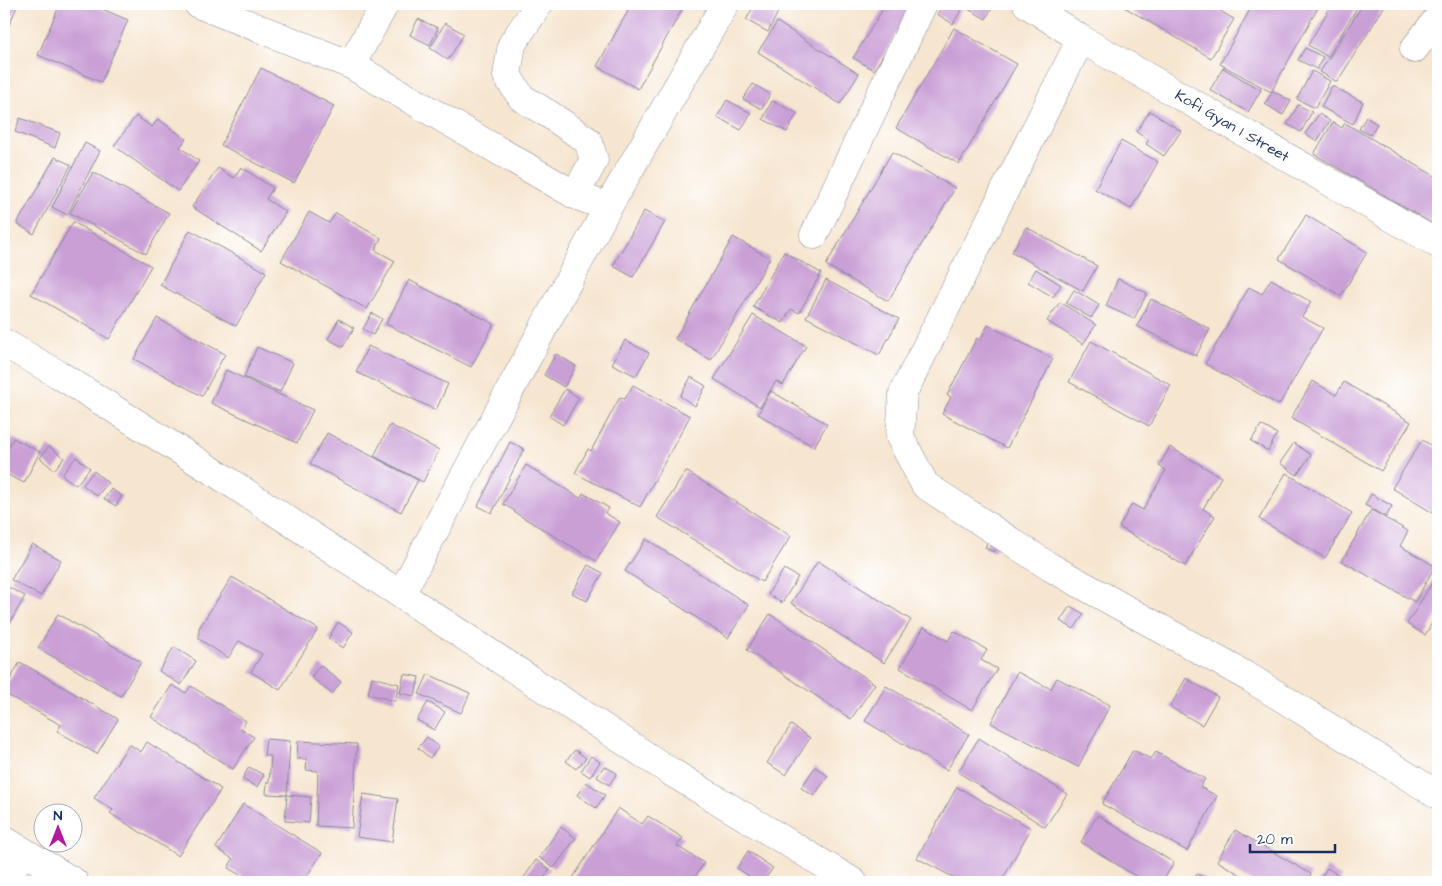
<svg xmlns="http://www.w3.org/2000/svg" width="1442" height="886" viewBox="0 0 1442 886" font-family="'Architects Daughter',sans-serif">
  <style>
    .building { fill: #c99fd6 }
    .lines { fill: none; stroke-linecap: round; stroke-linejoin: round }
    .minor-casing { stroke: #888a96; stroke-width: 29 }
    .minor { stroke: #fff; stroke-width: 28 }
    .labels { text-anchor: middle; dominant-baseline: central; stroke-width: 4; stroke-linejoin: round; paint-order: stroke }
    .street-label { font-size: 15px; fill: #1b2f5e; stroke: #fff }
  </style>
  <rect width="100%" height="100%" fill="#fff"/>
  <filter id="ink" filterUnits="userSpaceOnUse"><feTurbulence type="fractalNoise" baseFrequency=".02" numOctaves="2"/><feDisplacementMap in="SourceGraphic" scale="10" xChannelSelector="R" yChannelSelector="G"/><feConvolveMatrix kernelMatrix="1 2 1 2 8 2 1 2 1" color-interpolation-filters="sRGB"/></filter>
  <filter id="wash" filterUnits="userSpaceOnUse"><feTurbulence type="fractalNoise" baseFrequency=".0096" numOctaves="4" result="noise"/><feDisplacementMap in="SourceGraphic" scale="20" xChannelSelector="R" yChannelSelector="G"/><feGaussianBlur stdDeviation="1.12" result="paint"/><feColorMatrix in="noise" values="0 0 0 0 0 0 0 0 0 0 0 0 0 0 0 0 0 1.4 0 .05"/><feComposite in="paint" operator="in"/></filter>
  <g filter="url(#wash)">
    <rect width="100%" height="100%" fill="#f6e5cf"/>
    <g id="blocks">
      <g class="building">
        <polygon points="4,4 18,4 4,37"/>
        <polygon points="60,4 90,4 128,20 101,82 38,55"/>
        <polygon points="632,4 685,4 638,89 597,66"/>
        <polygon points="755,4 782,4 768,32 746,20"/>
        <polygon points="886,4 899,4 910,11 874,70 853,58"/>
        <polygon points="944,4 957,4 963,7 953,24 937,14"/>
        <polygon points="959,4 994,4 986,19"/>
        <polygon points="1119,4 1208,4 1234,19 1211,58"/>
        <polygon points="1253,4 1320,4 1271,92 1220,64"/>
        <polygon points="1332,4 1359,4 1328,57 1308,45"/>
        <polygon points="1363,4 1386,4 1337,82 1320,72"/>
        <polygon points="418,19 438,28 430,45 410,35"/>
        <polygon points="777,22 859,74 840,104 758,52"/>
        <polygon points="445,23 464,34 448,60 430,48"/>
        <polygon points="954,28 1017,64 959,164 896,128"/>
        <polygon points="1305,48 1323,57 1317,69 1298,60"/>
        <polygon points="261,68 334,106 294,183 221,145"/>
        <polygon points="1223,68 1261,90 1248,112 1210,90"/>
        <polygon points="1312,71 1330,81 1315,108 1297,99"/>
        <polygon points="753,84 770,94 762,109 743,99"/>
        <polygon points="1332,86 1363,102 1353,124 1321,107"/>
        <polygon points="1273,91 1291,101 1283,115 1265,104"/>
        <polygon points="727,100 751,113 741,130 717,117"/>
        <polygon points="772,101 797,113 787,132 763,119"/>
        <polygon points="1298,105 1312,112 1301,132 1287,124"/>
        <polygon points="1150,111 1181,131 1164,156 1146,144 1149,140 1136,132"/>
        <polygon points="1319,114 1330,121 1317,141 1305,134"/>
        <polygon points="136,116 152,127 158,119 186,139 180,147 199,161 178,191 114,146"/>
        <polygon points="1366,117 1377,124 1370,135 1359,129"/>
        <polygon points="20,118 60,133 55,148 15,132"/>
        <polygon points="1333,122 1342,128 1345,123 1438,178 1438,227 1314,154"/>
        <polygon points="1121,141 1158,162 1131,209 1095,189"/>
        <polygon points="85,143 100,151 67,215 52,207"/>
        <polygon points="892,152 955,188 888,301 826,265"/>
        <polygon points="55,157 71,165 34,234 17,224"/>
        <polygon points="241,167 273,188 266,199 286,212 261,251 192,207 218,168 234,178"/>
        <polygon points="93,172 169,213 146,254 70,213"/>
        <polygon points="644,211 665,222 633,277 613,266"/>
        <polygon points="309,212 329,223 336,213 381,238 375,250 395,261 367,309 281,261"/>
        <polygon points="1306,215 1367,252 1341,296 1279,259"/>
        <polygon points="73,222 151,266 109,339 31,294"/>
        <polygon points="1026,227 1097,266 1083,291 1012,252"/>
        <polygon points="190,230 266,272 236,326 160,285"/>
        <polygon points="733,237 770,258 711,360 675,339"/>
        <polygon points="784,252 821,273 799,313 791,309 783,323 753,307"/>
        <polygon points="1036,269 1061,285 1053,297 1028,282"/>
        <polygon points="1118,279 1147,293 1134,319 1106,306"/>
        <polygon points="1271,279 1311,302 1302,317 1323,328 1279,405 1205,364 1249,287 1262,294"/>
        <polygon points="409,280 494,324 471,367 386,324"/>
        <polygon points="826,280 899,319 879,355 806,317"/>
        <polygon points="1074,290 1099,305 1091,318 1066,303"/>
        <polygon points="1151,299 1210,329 1196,356 1137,326"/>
        <polygon points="1060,302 1096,325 1083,344 1047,321"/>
        <polygon points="372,313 382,319 373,335 363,329"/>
        <polygon points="753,315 806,346 783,385 776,381 760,407 714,379"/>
        <polygon points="157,318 225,354 202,396 134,359"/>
        <polygon points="339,319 354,328 343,347 328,339"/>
        <polygon points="988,325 1053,359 1007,448 942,414 951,397 947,395 977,338 980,340"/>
        <polygon points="625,340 649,353 636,376 612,364"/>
        <polygon points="1091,341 1171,385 1149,426 1069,382"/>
        <polygon points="368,346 448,384 436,410 356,372"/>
        <polygon points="257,347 293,363 280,392 244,377"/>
        <polygon points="556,354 576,366 564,387 544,375"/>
        <polygon points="226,370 313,410 297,443 211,403"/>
        <polygon points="691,377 706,386 695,406 680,396"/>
        <polygon points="1313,381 1336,395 1344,382 1411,422 1381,471 1291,418"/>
        <polygon points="633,385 690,416 640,507 575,473 588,449 591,451 620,397 625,399"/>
        <polygon points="565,389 579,398 563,425 549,416"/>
        <polygon points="771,391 827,424 814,447 758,414"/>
        <polygon points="390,425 439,450 423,482 374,456"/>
        <polygon points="1261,425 1277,434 1268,451 1251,441"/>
        <polygon points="327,433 418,480 401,512 310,464"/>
        <polygon points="13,438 40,452 24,483 4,473 4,457"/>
        <polygon points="1422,440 1438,449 1438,516 1392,488"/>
        <polygon points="510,442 524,449 492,513 478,506"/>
        <polygon points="1294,443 1311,455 1297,475 1280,463"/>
        <polygon points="49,446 64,458 54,470 40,458"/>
        <polygon points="1170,447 1221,477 1203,509 1215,516 1185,566 1119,527 1132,504 1143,510 1166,470 1159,466"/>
        <polygon points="76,457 90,468 76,485 62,475"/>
        <polygon points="526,465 580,498 583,493 609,508 605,513 620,522 596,561 514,512 515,511 503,504"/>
        <polygon points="94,471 108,483 97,496 83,485"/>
        <polygon points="686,471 791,536 762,582 657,517"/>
        <polygon points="1286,473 1352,513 1325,558 1259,519"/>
        <polygon points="111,489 122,496 116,506 104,499"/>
        <polygon points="1371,494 1392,506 1386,517 1365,505"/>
        <polygon points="1371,510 1408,531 1400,546 1435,566 1415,602 1342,561"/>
        <polygon points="646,539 749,605 728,638 625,571"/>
        <polygon points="988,540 998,545 994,552 985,548"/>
        <polygon points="32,544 61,560 41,596 11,580"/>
        <polygon points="818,561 911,620 884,663 791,603"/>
        <polygon points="588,565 603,573 587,601 572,593"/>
        <polygon points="784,569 798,577 782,603 768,594"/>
        <polygon points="1438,573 1438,613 1425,635 1407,624"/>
        <polygon points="232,577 318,629 280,690 251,672 262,654 239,641 228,658 199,639 199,628"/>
        <polygon points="4,585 25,596 9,625 4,623"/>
        <polygon points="1070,606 1084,614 1074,629 1060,621"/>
        <polygon points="58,614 141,662 121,696 38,648"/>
        <polygon points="770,614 875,684 851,719 747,650"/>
        <polygon points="338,622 353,632 343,648 328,639"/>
        <polygon points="924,627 948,641 954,631 987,650 981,660 997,669 972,710 900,668"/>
        <polygon points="174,647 196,661 181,685 159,671"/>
        <polygon points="20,662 118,719 97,754 57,731 61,725 4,693 4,690"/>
        <polygon points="320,665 341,682 332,694 311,677"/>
        <polygon points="1017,672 1051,689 1057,678 1110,705 1078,767 991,723"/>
        <polygon points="404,674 419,677 415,696 400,693"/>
        <polygon points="428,674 470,693 461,713 419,694"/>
        <polygon points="372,677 399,684 395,701 368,694"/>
        <polygon points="1186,678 1218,697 1202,725 1170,707"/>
        <polygon points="172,685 186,693 191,686 246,721 241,729 254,737 233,769 151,717"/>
        <polygon points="886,686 969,734 947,770 865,721"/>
        <polygon points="428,702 445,712 434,730 417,720"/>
        <polygon points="791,725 810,738 786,775 767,763"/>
        <polygon points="427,737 439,747 430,758 418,748"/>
        <polygon points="979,738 1067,794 1045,827 958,772"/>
        <polygon points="266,739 290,741 287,795 266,794 267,782 269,782 271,756 264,756"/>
        <polygon points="298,741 357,744 352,828 316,826 318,771 306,770 307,759 297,759"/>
        <polygon points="147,742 221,789 178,856 110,813 113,810 94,798 129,744 141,752"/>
        <polygon points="575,750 586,758 576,769 566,761"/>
        <polygon points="1133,750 1151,759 1156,752 1205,779 1200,787 1217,796 1187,851 1102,804"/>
        <polygon points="591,756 600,762 590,777 581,771"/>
        <polygon points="604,766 617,773 609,785 597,777"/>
        <polygon points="249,767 264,775 257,787 242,779"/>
        <polygon points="815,767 828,776 814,796 801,788"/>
        <polygon points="586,782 605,795 596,808 577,795"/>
        <polygon points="957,787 1031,828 1001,882 962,882 917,858"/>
        <polygon points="363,794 398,799 392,842 357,837"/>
        <polygon points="287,795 311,797 309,823 285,821"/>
        <polygon points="243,804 322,853 303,882 252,882 228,868 233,859 216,848"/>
        <polygon points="618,808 642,824 648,816 683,838 677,846 704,863 692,882 574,882 571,881"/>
        <polygon points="1098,815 1174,863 1162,882 1145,882 1081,842"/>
        <polygon points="561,827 576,838 554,868 539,857"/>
        <polygon points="1235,830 1311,874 1306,882 1253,882 1217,861"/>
        <polygon points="748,851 773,868 763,882 758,882 737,868"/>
        <polygon points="536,860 550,869 541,882 521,882"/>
        <polygon points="1327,868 1342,877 1339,882 1318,882"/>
        <polygon points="1197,874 1211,882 1192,882"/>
      </g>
    </g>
  </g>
  <g filter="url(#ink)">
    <use href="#blocks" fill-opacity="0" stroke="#888a96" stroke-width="1"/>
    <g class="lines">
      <defs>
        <g id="minor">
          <polyline points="198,4 351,65 575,195 608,207"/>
          <polyline points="539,4 512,44 507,76 522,98 550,115 588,141 594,160 575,195"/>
          <polyline points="1027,4 1081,39 1438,244"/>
          <polyline points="1081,39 903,393 900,437 925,485 1050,567 1250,678 1438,795"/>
          <polyline points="1414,49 1438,18"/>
          <polyline points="351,65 385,4"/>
          <polyline points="814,235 923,4"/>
          <polyline points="4,343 58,374 219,475 671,772 853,882"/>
          <polyline points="401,594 608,207 725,4"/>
          <polyline points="4,840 74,882"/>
          <polyline points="5,882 23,851"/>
        </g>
      </defs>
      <use href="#minor" class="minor-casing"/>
      <use href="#minor" class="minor"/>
    </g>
  </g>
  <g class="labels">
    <g class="street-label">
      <text transform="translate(1232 126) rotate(30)">Kofi Gyan 1 Street</text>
    </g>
  </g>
  <rect width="1442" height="886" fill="none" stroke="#fff" stroke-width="20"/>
  <g transform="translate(58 828)"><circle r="24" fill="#ffffff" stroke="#a4acbf"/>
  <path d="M0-4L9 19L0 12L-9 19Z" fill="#b5179e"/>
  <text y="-8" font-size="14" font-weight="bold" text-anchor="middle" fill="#1b2f5e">N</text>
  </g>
  <path d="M1250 844v8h85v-8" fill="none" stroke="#1b2f5e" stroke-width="2.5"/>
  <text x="1257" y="844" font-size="15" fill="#1b2f5e" stroke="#ffffff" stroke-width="4" paint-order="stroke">20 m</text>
</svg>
